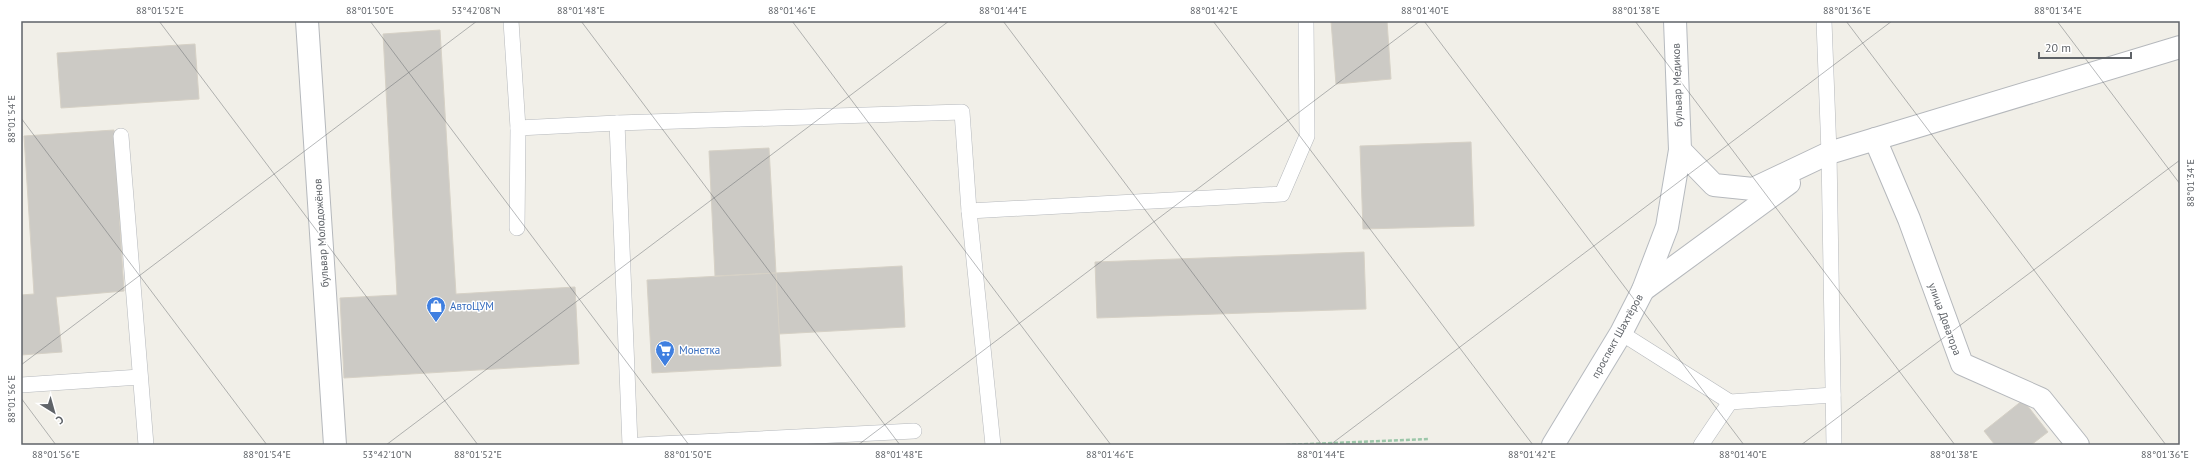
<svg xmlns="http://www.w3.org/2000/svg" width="2201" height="466" viewBox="0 0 2201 466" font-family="'PT Sans',sans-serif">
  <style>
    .building { fill: #cccac5; stroke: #d6d1c6 }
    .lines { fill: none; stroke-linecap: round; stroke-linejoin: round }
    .service-casing { stroke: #b5b8bc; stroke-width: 16 }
    .pedestrian-casing { stroke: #b5b8bc; stroke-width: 24 }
    .minor-casing { stroke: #b5b8bc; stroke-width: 24 }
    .tertiary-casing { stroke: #b5b8bc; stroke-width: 24 }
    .secondary-casing { stroke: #b6babf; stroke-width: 24 }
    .path { stroke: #9cc7a9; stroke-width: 2.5; stroke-dasharray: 4 2; stroke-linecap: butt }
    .service { stroke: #fff; stroke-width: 15 }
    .pedestrian { stroke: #fff; stroke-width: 22 }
    .minor { stroke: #fff; stroke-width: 22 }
    .tertiary { stroke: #fff; stroke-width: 22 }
    .secondary { stroke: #fff; stroke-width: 22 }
    .ticks { fill: none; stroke: #5f6368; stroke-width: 1; stroke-opacity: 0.45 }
    .labels { text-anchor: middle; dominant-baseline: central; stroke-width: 3; stroke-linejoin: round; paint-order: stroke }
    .street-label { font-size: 11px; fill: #5f6368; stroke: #fff }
    .shop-label { font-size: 11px; fill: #366cbe; stroke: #fff; text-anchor: start }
    .neatline { fill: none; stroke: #5f6368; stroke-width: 1.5 }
    .ticks-label { font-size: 10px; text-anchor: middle; fill: #5f6368 }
  </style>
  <rect width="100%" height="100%" fill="#f1efe8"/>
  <g class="building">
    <polygon points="1331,21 1387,21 1391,79 1336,84"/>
    <polygon points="440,30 456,294 575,287 579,364 344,378 340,298 397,295 383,34"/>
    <polygon points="195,44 199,99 61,108 57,53"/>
    <polygon points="114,130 124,291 56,297 62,352 21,355 21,295 34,294 24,136"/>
    <polygon points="1471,142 1474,226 1363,229 1360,146"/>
    <polygon points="769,148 776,273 902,266 905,327 779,334 776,273 715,276 709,151"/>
    <polygon points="1364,252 1366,309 1097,318 1095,262"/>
    <polygon points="776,273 781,366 652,373 647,280"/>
    <polygon points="2023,400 2048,432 2031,445 1995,445 1984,431"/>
  </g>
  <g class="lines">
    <defs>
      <g id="service">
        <polyline points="511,21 518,128"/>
        <polyline points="1824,21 1829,153 1834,445"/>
        <polyline points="617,123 630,445"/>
        <polyline points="121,136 146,445"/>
        <polyline points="969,211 993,445"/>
        <polyline points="517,228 518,128 617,123 962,112 969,211 1282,194 1307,136 1306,21"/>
        <polyline points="1621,333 1730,402 1833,395"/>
        <polyline points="21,385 140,377"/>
        <polyline points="639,445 914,431"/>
        <polyline points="1701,445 1730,402"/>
      </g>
      <polyline id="pedestrian" points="307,21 335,445"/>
      <polyline id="minor" points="1875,139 1909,219 1962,364 2041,399 2078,445"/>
      <g id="tertiary">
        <polyline points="1680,150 1714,185 1753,189 1829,153 2180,47"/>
        <polyline points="1643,290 1789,183"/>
      </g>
      <polyline id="secondary" points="1553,445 1621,333 1643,290 1667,227 1680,150 1675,21"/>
    </defs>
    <use href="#service" class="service-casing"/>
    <use href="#pedestrian" class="pedestrian-casing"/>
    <use href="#minor" class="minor-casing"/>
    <use href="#tertiary" class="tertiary-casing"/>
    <use href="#secondary" class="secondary-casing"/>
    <polyline class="path" points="1286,445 1428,439"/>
    <use href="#service" class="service"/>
    <use href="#pedestrian" class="pedestrian"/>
    <use href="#minor" class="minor"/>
    <use href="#tertiary" class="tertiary"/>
    <use href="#secondary" class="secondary"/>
  </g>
  <path class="ticks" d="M159,21l319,424M370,21l319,424M581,21l319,424M792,21l319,424M1003,21l319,424M1213,21l320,424M1424,21l320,424M1635,21l320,424M1846,21l320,424M2057,21l123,163M21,118l246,327M21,365l456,-344M21,398l35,47M386,445l563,-424M858,445l562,-424M1330,445l562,-424M1801,445l379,-285"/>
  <defs>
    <symbol id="shop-pin" viewBox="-11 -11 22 30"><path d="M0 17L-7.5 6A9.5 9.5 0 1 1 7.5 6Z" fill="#3f7fe0" stroke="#fff"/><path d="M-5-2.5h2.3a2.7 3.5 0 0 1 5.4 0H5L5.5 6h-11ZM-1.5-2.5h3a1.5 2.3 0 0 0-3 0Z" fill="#fff"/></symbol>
    <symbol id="supermarket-pin" viewBox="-11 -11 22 30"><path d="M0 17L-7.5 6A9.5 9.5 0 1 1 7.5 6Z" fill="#3f7fe0" stroke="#fff"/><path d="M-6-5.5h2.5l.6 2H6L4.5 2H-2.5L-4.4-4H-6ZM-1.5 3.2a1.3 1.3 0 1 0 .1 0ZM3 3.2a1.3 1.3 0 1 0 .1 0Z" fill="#fff"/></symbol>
  </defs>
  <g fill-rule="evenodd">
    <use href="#shop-pin" x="425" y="295" width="22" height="30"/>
    <use href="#supermarket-pin" x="654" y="339" width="22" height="30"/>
  </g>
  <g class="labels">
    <g class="street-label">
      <text transform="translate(1677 85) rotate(-92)">бульвар Медиков</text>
      <text transform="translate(321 233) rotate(-94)">бульвар Молодожёнов</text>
      <text transform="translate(1945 319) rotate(70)">улица Доватора</text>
      <text transform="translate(1617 336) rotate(-61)">проспект Шахтёров</text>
    </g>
    <g class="shop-label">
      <text x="450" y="306">АвтоЦУМ</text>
      <text x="679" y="350">Монетка</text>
    </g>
  </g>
  <rect width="2201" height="466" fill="none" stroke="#ffffff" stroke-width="44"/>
  <g transform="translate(54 412) rotate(143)" stroke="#ffffff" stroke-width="3" paint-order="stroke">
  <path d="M0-3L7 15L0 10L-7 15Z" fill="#5f6368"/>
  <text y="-6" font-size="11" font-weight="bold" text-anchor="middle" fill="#5f6368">С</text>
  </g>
  <path d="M2039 52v6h92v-6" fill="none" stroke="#5f6368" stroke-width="2"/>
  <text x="2045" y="52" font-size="12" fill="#5f6368" stroke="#ffffff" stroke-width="3" paint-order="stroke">20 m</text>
  <rect x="22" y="22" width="2157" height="422" class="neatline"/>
  <g class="ticks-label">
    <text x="160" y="14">88°01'52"E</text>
    <text x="370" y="14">88°01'50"E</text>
    <text x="476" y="14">53°42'08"N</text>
    <text x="581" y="14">88°01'48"E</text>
    <text x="792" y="14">88°01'46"E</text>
    <text x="1003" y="14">88°01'44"E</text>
    <text x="1214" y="14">88°01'42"E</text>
    <text x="1425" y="14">88°01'40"E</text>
    <text x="1636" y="14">88°01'38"E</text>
    <text x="1847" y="14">88°01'36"E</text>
    <text x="2058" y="14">88°01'34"E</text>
    <text transform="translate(11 119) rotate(-90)" y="4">88°01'54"E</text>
    <text transform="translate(2190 183) rotate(-90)" y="4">88°01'34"E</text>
    <text transform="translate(11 399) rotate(-90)" y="4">88°01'56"E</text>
    <text x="56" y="458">88°01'56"E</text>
    <text x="267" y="458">88°01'54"E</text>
    <text x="387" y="458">53°42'10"N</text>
    <text x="478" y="458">88°01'52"E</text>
    <text x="688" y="458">88°01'50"E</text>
    <text x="899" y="458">88°01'48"E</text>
    <text x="1110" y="458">88°01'46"E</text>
    <text x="1321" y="458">88°01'44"E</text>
    <text x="1532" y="458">88°01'42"E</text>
    <text x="1743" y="458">88°01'40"E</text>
    <text x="1954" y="458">88°01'38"E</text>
    <text x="2165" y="458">88°01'36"E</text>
  </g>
</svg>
